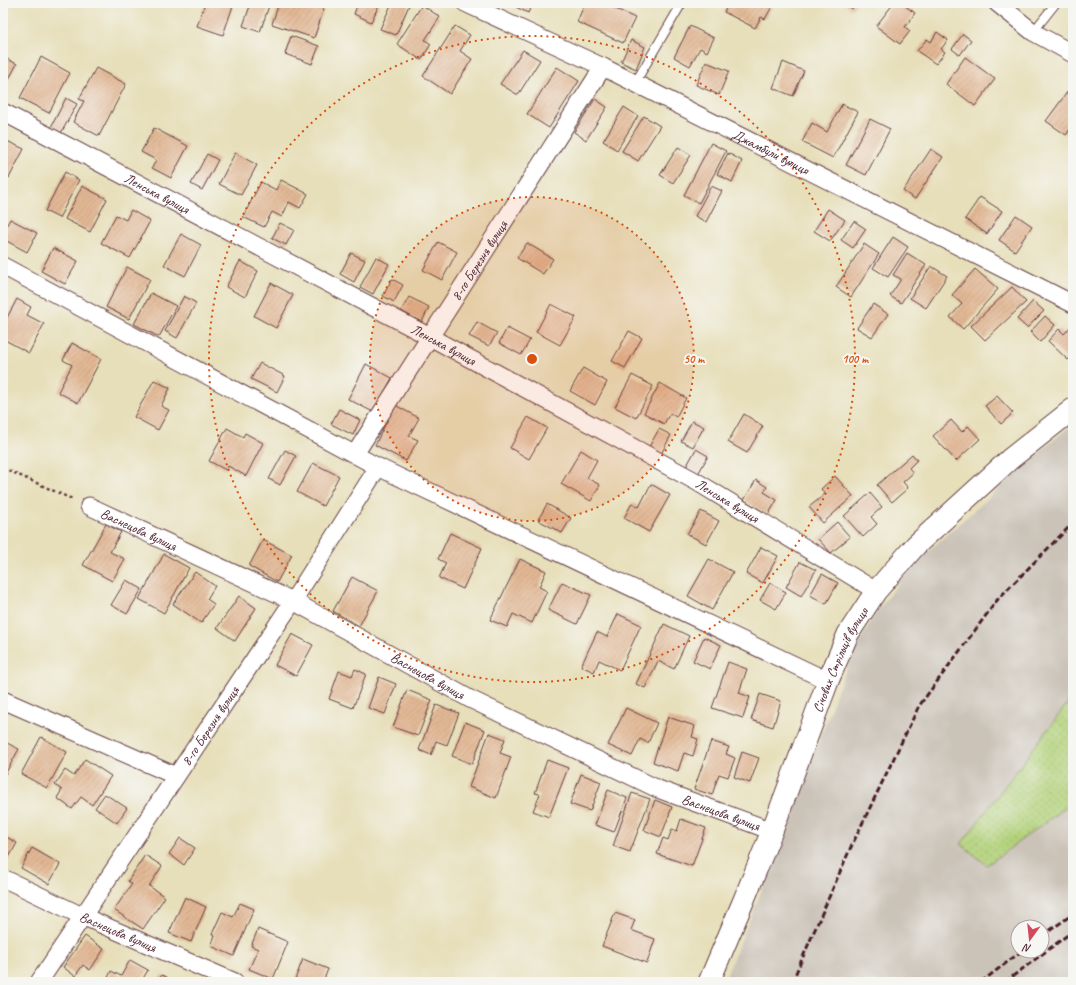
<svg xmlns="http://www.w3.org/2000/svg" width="1076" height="985" viewBox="0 0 1076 985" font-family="Caveat,sans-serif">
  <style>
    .railway { fill: #cbc3b8; fill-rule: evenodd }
    .grass { fill: url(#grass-dots); stroke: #7e7852 }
    .building { fill: url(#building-hatch) }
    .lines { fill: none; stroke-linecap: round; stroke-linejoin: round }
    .service-casing { stroke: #623c40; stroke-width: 10 }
    .minor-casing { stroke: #623c40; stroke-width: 19 }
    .tertiary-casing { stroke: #623c40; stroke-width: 23 }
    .path { stroke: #623c40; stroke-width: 2.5; stroke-dasharray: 3 3; stroke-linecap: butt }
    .service { stroke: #fff; stroke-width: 8 }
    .minor { stroke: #fff; stroke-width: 17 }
    .tertiary { stroke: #fff; stroke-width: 21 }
    .rail { stroke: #4a1f2b; stroke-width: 3; stroke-dasharray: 6 3; stroke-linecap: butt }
    .ring { fill: none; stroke: #d8530f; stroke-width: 2; stroke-dasharray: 2 4 }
    .labels { text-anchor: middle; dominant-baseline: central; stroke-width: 4; stroke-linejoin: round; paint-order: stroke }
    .street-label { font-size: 14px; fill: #4a1f2b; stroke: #f6f6f2 }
    .centre { fill: #d8530f; stroke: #f6f6f2; stroke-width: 2 }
    .ring-label { font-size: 12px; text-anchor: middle; font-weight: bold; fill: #d8530f; stroke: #f6f6f2; stroke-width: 4; stroke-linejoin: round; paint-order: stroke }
  </style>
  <defs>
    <pattern id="grass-dots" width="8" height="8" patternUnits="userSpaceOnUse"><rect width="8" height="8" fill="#b2d27a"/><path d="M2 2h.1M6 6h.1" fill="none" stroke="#9bb46a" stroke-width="1.8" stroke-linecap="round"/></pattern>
    <pattern id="building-hatch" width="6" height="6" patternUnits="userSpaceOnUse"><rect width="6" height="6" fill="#e2b894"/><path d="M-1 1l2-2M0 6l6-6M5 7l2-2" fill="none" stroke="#c39e80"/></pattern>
  </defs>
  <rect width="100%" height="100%" fill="#f6f6f2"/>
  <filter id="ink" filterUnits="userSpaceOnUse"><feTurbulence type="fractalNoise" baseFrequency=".025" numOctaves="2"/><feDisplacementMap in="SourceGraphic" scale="8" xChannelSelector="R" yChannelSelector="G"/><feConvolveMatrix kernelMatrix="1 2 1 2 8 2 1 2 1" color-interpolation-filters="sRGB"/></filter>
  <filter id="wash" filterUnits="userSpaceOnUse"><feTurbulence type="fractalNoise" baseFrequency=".012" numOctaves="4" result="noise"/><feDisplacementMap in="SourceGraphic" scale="16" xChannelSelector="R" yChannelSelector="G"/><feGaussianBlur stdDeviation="0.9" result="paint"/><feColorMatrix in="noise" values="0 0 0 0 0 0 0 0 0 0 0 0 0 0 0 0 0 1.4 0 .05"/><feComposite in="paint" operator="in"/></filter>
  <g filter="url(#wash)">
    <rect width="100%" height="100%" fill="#e7dfba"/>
    <path class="railway" d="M1073,423v559h-350l32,-75 32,-79 53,-144 16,-36 19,-34 26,-34 24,-26zM1018,927h24v24h-24z"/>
    <polygon class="grass" points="1073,696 1073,802 987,865 961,844"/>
    <g id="blocks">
      <g class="building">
        <polygon points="205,3 234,3 223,35 197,26"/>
        <polygon points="251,3 270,3 260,32 243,26"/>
        <polygon points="279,3 311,3 324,9 314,38 272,24"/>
        <polygon points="358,3 380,3 371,22 354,14"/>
        <polygon points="392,3 410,3 396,35 380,29"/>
        <polygon points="508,3 533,3 528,13"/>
        <polygon points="585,3 603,3 635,18 623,43 577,22"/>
        <polygon points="729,3 747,3 750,5 751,3 774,3 765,19 761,17 755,28 724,12"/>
        <polygon points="844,3 857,3 852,9"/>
        <polygon points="894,3 901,3 915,13 905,27 910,31 900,44 876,26"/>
        <polygon points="422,5 440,17 425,40 431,44 421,60 397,44"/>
        <polygon points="455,26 470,35 460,51 472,59 450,94 423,76"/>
        <polygon points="690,26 714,38 707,52 700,48 690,66 674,57"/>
        <polygon points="937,32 948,40 941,49 945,52 936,64 917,51 927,39 931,42"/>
        <polygon points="963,34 971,40 960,55 952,49"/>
        <polygon points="291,36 319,46 312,64 285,54"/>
        <polygon points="631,40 645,47 636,69 621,62"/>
        <polygon points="523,50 540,60 518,95 500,84"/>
        <polygon points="3,57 17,64 4,88 3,87"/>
        <polygon points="41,57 70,73 49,113 20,98"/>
        <polygon points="965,57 995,79 975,106 946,84"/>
        <polygon points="706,62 729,71 719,95 696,85"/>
        <polygon points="783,62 804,71 793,96 773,88"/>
        <polygon points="557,67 579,81 549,128 527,114"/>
        <polygon points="96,68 126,84 99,136 73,122 84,101 79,99"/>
        <polygon points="1068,91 1073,95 1073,125 1066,135 1046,121"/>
        <polygon points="66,98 77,104 60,135 50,129"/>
        <polygon points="595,99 607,107 586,140 574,132"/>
        <polygon points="842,104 858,112 833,158 802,142 812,123 827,132"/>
        <polygon points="624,107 638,116 617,150 603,141"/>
        <polygon points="644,116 660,126 638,161 622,151"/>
        <polygon points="870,119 890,129 866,175 846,165"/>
        <polygon points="154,128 188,146 171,178 152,168 156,160 141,152"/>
        <polygon points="5,140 24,149 9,178 3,175 3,144"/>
        <polygon points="711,143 726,151 699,203 684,195"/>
        <polygon points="678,147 691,155 673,183 660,175"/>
        <polygon points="931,149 943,157 915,199 903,191"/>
        <polygon points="235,153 257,165 241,195 219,184"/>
        <polygon points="728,153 742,161 732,182 717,174"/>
        <polygon points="207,154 218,160 202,190 191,184"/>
        <polygon points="65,172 79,180 59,218 45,211"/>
        <polygon points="281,180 308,194 300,208 289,202 282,217 272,212 264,227 243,217 261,182 276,190"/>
        <polygon points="82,186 107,199 90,232 65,219"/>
        <polygon points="711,186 722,191 706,222 695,216"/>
        <polygon points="980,197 1002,211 987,234 965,219"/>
        <polygon points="828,209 845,220 830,241 814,231"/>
        <polygon points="131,210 150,221 130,258 101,243 116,215 126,220"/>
        <polygon points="1016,215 1032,226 1015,251 999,240"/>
        <polygon points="10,219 37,233 27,252 3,239 3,232"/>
        <polygon points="854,221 866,229 853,248 841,240"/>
        <polygon points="280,223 294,230 286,245 272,238"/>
        <polygon points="181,234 201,245 185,276 164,265"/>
        <polygon points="893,237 908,247 888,277 873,268"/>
        <polygon points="438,242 457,252 442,280 423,270"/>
        <polygon points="527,243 553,259 543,274 517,258"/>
        <polygon points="864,244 879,254 851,297 836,287"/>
        <polygon points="53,248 78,261 65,284 41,271"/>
        <polygon points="351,253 365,260 354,282 340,274"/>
        <polygon points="907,253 926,265 901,303 890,296 901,279 893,275"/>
        <polygon points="376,257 389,264 373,294 360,287"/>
        <polygon points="240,261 258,271 245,297 226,287"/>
        <polygon points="931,266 947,276 926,308 910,298"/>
        <polygon points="127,267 150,279 129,319 106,307"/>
        <polygon points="975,269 998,289 963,329 950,317 962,304 952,295"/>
        <polygon points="392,279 403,285 394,302 383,296"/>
        <polygon points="271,283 293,295 276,328 254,316"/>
        <polygon points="1012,287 1026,302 985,340 971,326"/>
        <polygon points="151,293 176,306 159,337 134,324"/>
        <polygon points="184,296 196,303 177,338 165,331"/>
        <polygon points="409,297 429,307 422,322 401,311"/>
        <polygon points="17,299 31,307 27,315 44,324 29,353 3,339 3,325"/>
        <polygon points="1033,301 1044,311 1027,328 1017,319"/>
        <polygon points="551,304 576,317 560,345 536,332"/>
        <polygon points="873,304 888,314 872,337 857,328"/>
        <polygon points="1045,316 1055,325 1040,342 1030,332"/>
        <polygon points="477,322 497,333 489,346 469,336"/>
        <polygon points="1073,324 1073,354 1068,360 1048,341 1059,329 1064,334"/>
        <polygon points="507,328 530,340 521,355 499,343"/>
        <polygon points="629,331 642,338 625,368 612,361"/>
        <polygon points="72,343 101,359 78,403 58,392 72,365 63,360"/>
        <polygon points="260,363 285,376 277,392 251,379"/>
        <polygon points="366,364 392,378 373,412 348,399"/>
        <polygon points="583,368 607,382 595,405 570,391"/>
        <polygon points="632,375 653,386 636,418 615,407"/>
        <polygon points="154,380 170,388 161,406 169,410 158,430 134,417"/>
        <polygon points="660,383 686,398 676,417 670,413 664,424 644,413"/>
        <polygon points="997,396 1013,413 1001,424 985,406"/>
        <polygon points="395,405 419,418 409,436 418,440 406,461 375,445"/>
        <polygon points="339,409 360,420 353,435 331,424"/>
        <polygon points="744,414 763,426 747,453 728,442"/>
        <polygon points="528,417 547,428 529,459 510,448"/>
        <polygon points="951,420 962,432 968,426 980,439 956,461 933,436"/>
        <polygon points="692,421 704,427 693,447 681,441"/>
        <polygon points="227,428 243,437 245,433 263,443 246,476 228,466 226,470 209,461"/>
        <polygon points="659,429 671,435 661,454 649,447"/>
        <polygon points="696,449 708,456 698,474 686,467"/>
        <polygon points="285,450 296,456 280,485 269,479"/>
        <polygon points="581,450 597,460 587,478 600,485 591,501 561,484"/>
        <polygon points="912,454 917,460 909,468 913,473 903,482 908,488 892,502 877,485"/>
        <polygon points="313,463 339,476 323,506 297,492"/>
        <polygon points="835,476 853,496 823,523 809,507 825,494 821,489"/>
        <polygon points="756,480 767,487 764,492 777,500 768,515 744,500"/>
        <polygon points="651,484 670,495 649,532 624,518 632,503 639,507"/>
        <polygon points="870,493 882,507 871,517 877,524 863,537 844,516"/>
        <polygon points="547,504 571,518 562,533 538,520"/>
        <polygon points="701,511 719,521 706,544 687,534"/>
        <polygon points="837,522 850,537 831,553 818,539"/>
        <polygon points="106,524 121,532 110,552 125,559 112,581 83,565"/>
        <polygon points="450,533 482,548 463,589 439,578 446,563 438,559"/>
        <polygon points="263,540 292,555 277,582 249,566"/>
        <polygon points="761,547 778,556 763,583 746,574"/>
        <polygon points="164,554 189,568 164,613 139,599"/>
        <polygon points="520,559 546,571 539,587 547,591 532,623 513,614 507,627 490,620"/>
        <polygon points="709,559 733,572 712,610 688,596"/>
        <polygon points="800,562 816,570 801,596 786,587"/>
        <polygon points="195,572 215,586 207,599 214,604 201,623 173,604"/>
        <polygon points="822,574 838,583 826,604 810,595"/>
        <polygon points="352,577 378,591 359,626 333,611"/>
        <polygon points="126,580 142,589 127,614 111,605"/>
        <polygon points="562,582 591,595 577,624 548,610"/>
        <polygon points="770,583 786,592 776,609 760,600"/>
        <polygon points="239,596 256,608 235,641 217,628"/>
        <polygon points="618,614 641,625 620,670 599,660 594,672 581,666 597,632 607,637"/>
        <polygon points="664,624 689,636 674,669 658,661 645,688 636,684"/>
        <polygon points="292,634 313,645 296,676 275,665"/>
        <polygon points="704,637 721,645 710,669 693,661"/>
        <polygon points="728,662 747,669 739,693 750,697 743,718 712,708"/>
        <polygon points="355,669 366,674 353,708 329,699 339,671 352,676"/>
        <polygon points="379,677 396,684 385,714 368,708"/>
        <polygon points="407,690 432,700 418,736 393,727"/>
        <polygon points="760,694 781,701 773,727 751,720"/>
        <polygon points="436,705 459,713 447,745 436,741 431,755 419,750"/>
        <polygon points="626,708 657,723 648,743 640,739 632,756 608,745"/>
        <polygon points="668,717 695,726 692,737 698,739 693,756 684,753 678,771 653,762"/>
        <polygon points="465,722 485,730 472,764 452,756"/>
        <polygon points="489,733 505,739 500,753 511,757 496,798 469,787"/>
        <polygon points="41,737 67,752 47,788 21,774"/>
        <polygon points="3,741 19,749 3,778"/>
        <polygon points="711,741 729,747 726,754 735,758 728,777 719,774 712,795 694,789"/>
        <polygon points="742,752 759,758 750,783 734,777"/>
        <polygon points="85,759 111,776 92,805 81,797 72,809 57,798 62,790 55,785 65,770 74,776"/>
        <polygon points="547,760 568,768 549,817 533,811 540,794 535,793"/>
        <polygon points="581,774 601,782 590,811 570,804"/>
        <polygon points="608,790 627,798 614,832 595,825"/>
        <polygon points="632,793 650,799 630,852 613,846"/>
        <polygon points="105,794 127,808 117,823 95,808"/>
        <polygon points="655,800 672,807 661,837 644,830"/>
        <polygon points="681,819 706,828 692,866 657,854 663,838 668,840 672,829 677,831"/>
        <polygon points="3,835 17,843 8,859 3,856"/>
        <polygon points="180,838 195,848 184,865 169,854"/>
        <polygon points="32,848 60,864 49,884 21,868"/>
        <polygon points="145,855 162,866 149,886 165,897 143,929 114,910 132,884 128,881"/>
        <polygon points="185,897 206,907 191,942 169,933"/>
        <polygon points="240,903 254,909 234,956 211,946 215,935 212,934 222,912 233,917"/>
        <polygon points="615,913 635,920 631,930 655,939 647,963 602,946"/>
        <polygon points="258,929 288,942 273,979 249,969 258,949 251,946"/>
        <polygon points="85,936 104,949 90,970 83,965 75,976 63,967"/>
        <polygon points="303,959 328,969 323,982 294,982"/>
        <polygon points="130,960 148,970 141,982 106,982 111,971 121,976"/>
        <polygon points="162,975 175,982 157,982"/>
      </g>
    </g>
  </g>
  <g filter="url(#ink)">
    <use href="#blocks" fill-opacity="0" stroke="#623c40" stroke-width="1"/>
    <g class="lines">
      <defs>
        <g id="service">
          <polyline points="1033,32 1056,3"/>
          <polyline points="635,83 682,3"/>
        </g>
        <g id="minor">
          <path id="s1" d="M465,3l138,64 470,237"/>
          <polyline points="997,3 1033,32 1073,54"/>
          <path id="s2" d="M3,112l427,225 267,145 179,109"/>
          <polyline points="3,266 378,467 828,681"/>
          <path id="s3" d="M355,454l248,-387"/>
          <path id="s4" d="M89,506l204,95 177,98 188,90 114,42"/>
          <polyline points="3,700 176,776"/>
          <path id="s5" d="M3,878l79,38 153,66"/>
          <path id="s6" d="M39,982l254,-381 85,-134"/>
        </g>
        <g id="tertiary">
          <path id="s7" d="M709,982l34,-80 29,-71 56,-150 20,-47 28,-43 40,-46 94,-86 63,-50"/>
        </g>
      </defs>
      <use href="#service" class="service-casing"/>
      <use href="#minor" class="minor-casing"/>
      <use href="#tertiary" class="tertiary-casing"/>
      <polyline class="path" points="3,468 72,499"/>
      <use href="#service" class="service"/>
      <use href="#minor" class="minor"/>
      <use href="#tertiary" class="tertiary"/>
      <g class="rail">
        <polyline points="1042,936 1073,914"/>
        <polyline points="792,982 850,849 919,706 998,599 1073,523"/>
        <polyline points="981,982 1022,951"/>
        <polyline points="1005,982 1073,931"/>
      </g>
    </g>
  </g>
  <circle cx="532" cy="359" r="162" fill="#d8530f" fill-opacity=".12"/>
  <g class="ring">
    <circle cx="532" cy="359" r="162"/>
    <circle cx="532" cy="359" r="323"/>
  </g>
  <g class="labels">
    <g class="street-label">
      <text stroke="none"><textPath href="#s1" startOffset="340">Джамбули вулиця</textPath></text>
      <text stroke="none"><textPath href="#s2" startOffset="174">Ленська вулиця</textPath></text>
      <text stroke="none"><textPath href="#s3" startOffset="230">8-го Березня вулиця</textPath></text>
      <text stroke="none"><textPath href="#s2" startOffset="498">Ленська вулиця</textPath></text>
      <text stroke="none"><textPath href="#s2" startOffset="822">Ленська вулиця</textPath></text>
      <text stroke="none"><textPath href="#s4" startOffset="55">Васнецова вулиця</textPath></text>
      <text stroke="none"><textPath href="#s7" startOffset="348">Січових Стрільців вулиця</textPath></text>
      <text stroke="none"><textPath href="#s4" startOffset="379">Васнецова вулиця</textPath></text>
      <text stroke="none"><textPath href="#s6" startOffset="308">8-го Березня вулиця</textPath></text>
      <text stroke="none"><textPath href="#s4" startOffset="703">Васнецова вулиця</textPath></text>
      <text stroke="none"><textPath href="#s5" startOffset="127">Васнецова вулиця</textPath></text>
    </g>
  </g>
  <circle cx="532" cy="359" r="6" class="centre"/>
  <g class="ring-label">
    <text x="694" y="363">50 m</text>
    <text x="855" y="363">100 m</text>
  </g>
  <rect width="1076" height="985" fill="none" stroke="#f6f6f2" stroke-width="16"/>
  <g transform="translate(1030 939) rotate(195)"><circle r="19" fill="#f6f6f2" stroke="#b1a0a2"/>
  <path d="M0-3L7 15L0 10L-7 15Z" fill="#d1495b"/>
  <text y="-6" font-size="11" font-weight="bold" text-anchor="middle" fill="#4a1f2b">N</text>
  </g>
</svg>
